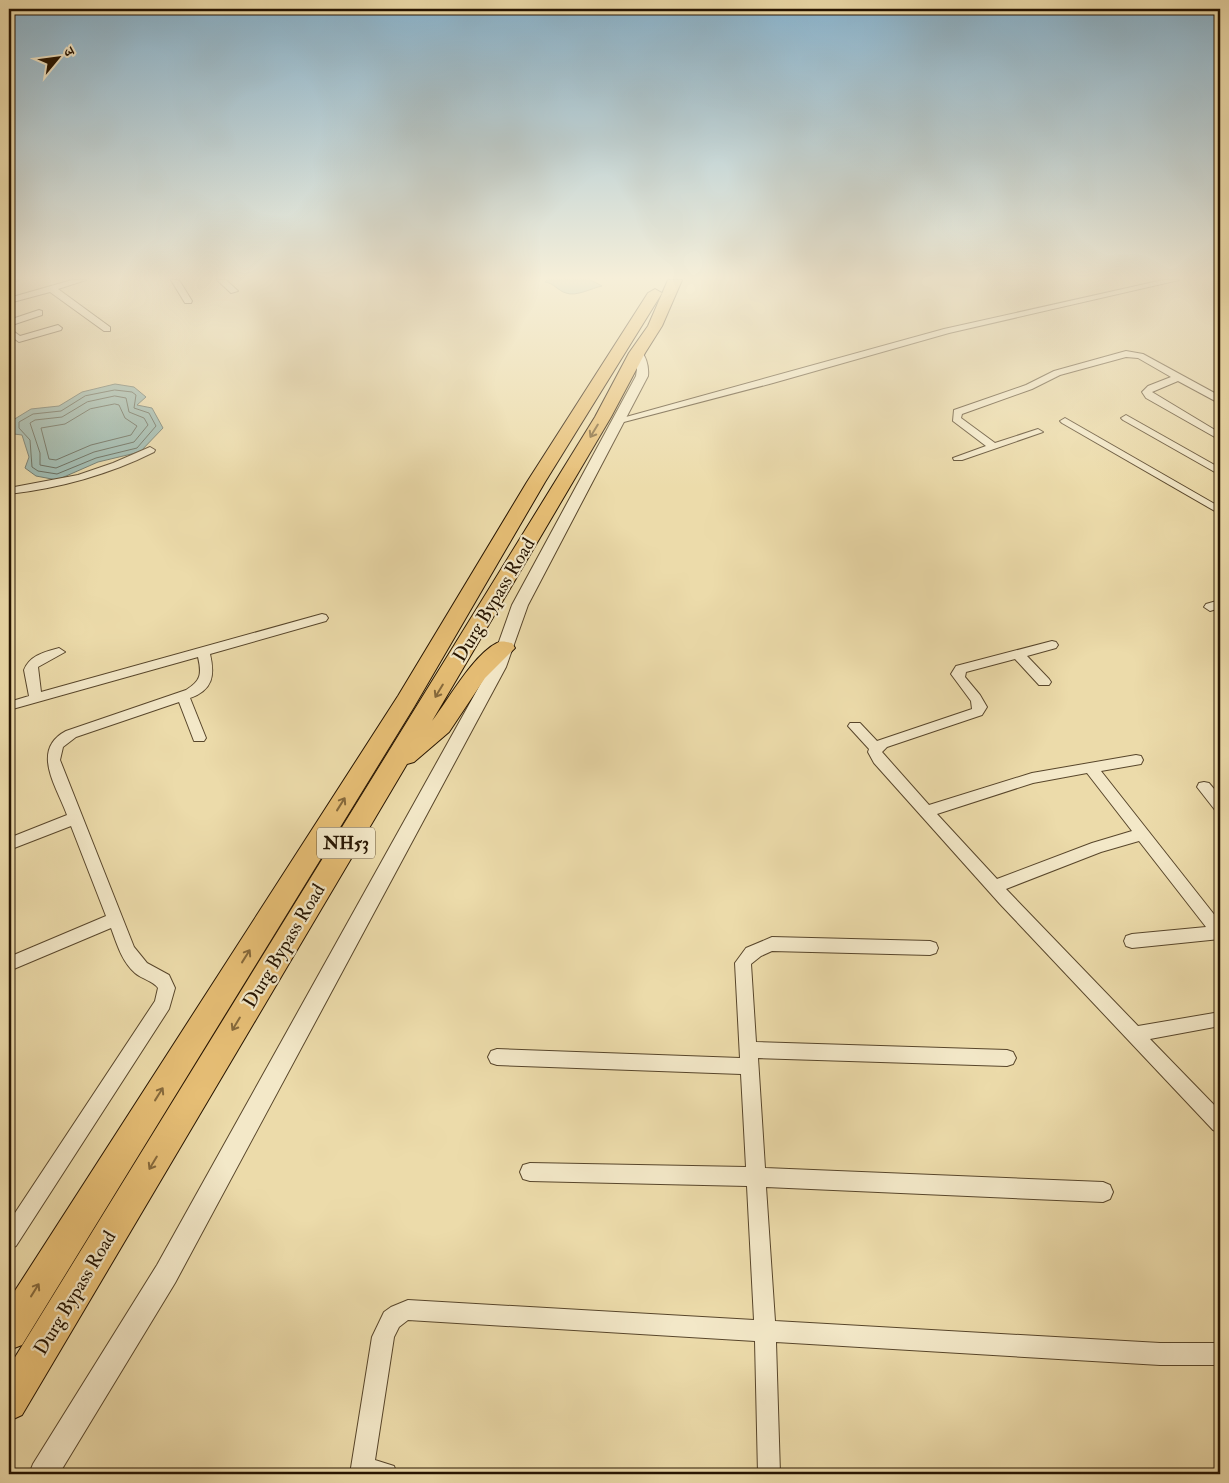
<svg xmlns="http://www.w3.org/2000/svg" width="1229" height="1483" viewBox="0 0 1229 1483" font-family="'IM FELL Double Pica','Noto Serif Devanagari',serif">
  <style>
    .water { fill: #9ab9b1; stroke: #6c776b }
    .lines { fill: none; stroke-linecap: round; stroke-linejoin: round }
    .shore { stroke: #606659; stroke-width: 1 }
    .minor-casing { stroke: #58462b; stroke-width: 2 }
    .tertiary-casing { stroke: #58462b; stroke-width: 2 }
    .trunk-casing { stroke: #261401; stroke-width: 2 }
    .minor { fill: #f3e8c8; fill-rule: evenodd }
    .tertiary { fill: #f3e8c8; fill-rule: evenodd }
    .trunk { fill: #e6be75; fill-rule: evenodd }
    .oneway { stroke: #86693b }
    .labels { text-anchor: middle; dominant-baseline: central; stroke-width: 4.5; stroke-linejoin: round; paint-order: stroke }
    .shield { fill: #f3e8c8; stroke: #64543d; stroke-width: 1 }
    .shield-label { font-size: 18px; font-weight: bold; fill: #261401 }
    .street-label { font-size: 19px; fill: #261401; stroke: #f3e8c8 }
  </style>
  <rect width="100%" height="100%" fill="#ecdbaa"/>
  <filter id="stains"><feTurbulence type="fractalNoise" baseFrequency=".004" numOctaves="4"/><feColorMatrix values="0 0 0 0 .2 0 0 0 0 .09 0 0 0 0 .02 0 0 0 .5 -.17"/></filter>
  <radialGradient id="worn" r=".72"><stop offset=".6" stop-color="#630" stop-opacity="0"/><stop offset="1" stop-color="#630" stop-opacity=".3"/></radialGradient>
  <g class="water">
    <path d="M547,280h44l11,6c-10,2 -26,11 -36,7 -8,-2 -12,-10 -21,-11z"/>
    <polygon points="115,384 134,387 146,397 137,405 152,408 163,428 140,452 98,462 57,480 36,476 25,468 29,457 22,435 14,434 13,420 31,409 59,406 82,392"/>
  </g>
  <g class="lines">
    <g class="shore">
      <polygon points="115,390 132,392 136,395 134,408 149,413 156,426 137,448 96,458 57,474 38,471 32,467 30,440 19,428 19,422 33,414 61,411 85,396"/>
      <polygon points="115,396 126,398 129,412 144,418 148,425 134,442 94,452 56,468 40,465 40,453 30,423 35,420 62,417 87,402"/>
      <polygon points="115,404 119,405 125,418 137,426 131,435 91,445 56,460 49,459 41,428 65,424 90,409"/>
    </g>
    <defs>
      <g id="minor">
        <polygon points="9,280 18,280 9,284"/>
        <polygon points="72,280 86,280 58,289 110,327 110,331 104,331 50,292 9,303 9,298"/>
        <polygon points="171,280 179,280 192,301 191,303 185,303"/>
        <polygon points="217,280 226,280 238,291 231,293"/>
        <polygon points="1163,280 1179,280 949,333 773,383 620,423 615,420 944,329"/>
        <polygon points="39,310 42,311 42,315 9,326 9,320"/>
        <polygon points="58,325 62,328 61,330 19,342 9,335 9,328 20,336"/>
        <polygon points="1126,351 1143,354 1220,396 1220,403 1217,402 1178,381 1152,392 1220,433 1220,440 1146,398 1142,392 1148,386 1171,377 1138,358 1126,357 1060,375 1032,389 962,414 961,418 995,443 1038,429 1043,432 962,460 954,460 953,458 986,446 953,421 954,410 1026,385 1054,371"/>
        <polygon points="1126,415 1220,468 1220,475 1123,420 1121,418"/>
        <polygon points="1065,418 1220,507 1220,514 1062,423 1060,421"/>
        <path d="M150,447l5,3 -1,2c-46,23 -95,36 -145,42v-6l69,-13 35,-12z"/>
        <polygon points="1220,600 1220,608 1210,611 1204,607 1206,604"/>
        <path d="M322,614l4,1 2,3 -2,3 -116,33c5,21 3,36 -20,44l16,40 -2,3h-10l-15,-39 -103,35 -13,10 -3,13 74,187 13,16 22,12 6,13 -6,21 -153,237 -7,3v-27l146,-221 3,-13c-5,-7 -16,-9 -23,-15 -13,-11 -18,-29 -24,-45l-102,43v-14l97,-41 -35,-90 -62,24v-12l58,-23c-10,-28 -37,-65 -1,-84l120,-41c15,-9 16,-16 12,-33l-189,53v-8l20,-6 -5,-26c6,-15 21,-18 35,-22l6,4 -27,15 3,25z"/>
        <path d="M1052,641l4,1 2,3 -2,3 -29,8 22,23 2,3 -2,3h-10l-24,-26 -49,13 -1,5 15,18 7,12 -5,8 -95,32 -5,5 47,53 103,-32 104,-18 5,1 2,4 -2,4 -40,7 119,151v17l-88,9 -6,-2 -2,-5 2,-5 6,-2 74,-7 -67,-86 -38,11 -95,37 132,137 82,-14v14l-70,13 70,72v22l-7,-3 -213,-226 -126,-141 -6,-11 1,-3 -21,-23 2,-3h10l17,18 95,-32 -1,-8 -20,-27 5,-8zM1087,773l45,58 -40,12 -95,36 -60,-65 96,-31z"/>
        <polygon points="1204,782 1209,783 1220,796 1220,811 1215,810 1197,787 1199,783"/>
        <polygon points="772,937 930,941 936,943 938,948 936,953 930,955 772,951 761,956 751,964 756,1042 1007,1050 1013,1052 1016,1058 1013,1064 1007,1066 758,1058 765,1168 1103,1182 1110,1185 1113,1192 1110,1199 1103,1202 766,1187 775,1321 1160,1343 1220,1343 1220,1365 1160,1365 776,1342 780,1474 758,1474 755,1341 408,1320 399,1327 394,1337 375,1460 394,1466 397,1474 350,1474 372,1337 384,1312 391,1307 408,1300 754,1320 747,1186 530,1181 523,1179 520,1172 523,1165 530,1163 746,1167 741,1074 497,1065 491,1063 488,1057 491,1051 497,1049 740,1058 735,963 746,948"/>
      </g>
      <path id="tertiary" d="M637,350c9,2 12,17 11,26l-120,229 -22,62 -331,616 -116,191h-30l4,-10 124,-199 333,-598 22,-62 124,-229 1,-7 -6,-16z"/>
      <g id="trunk">
        <path d="M668,280h14l-20,46 -17,27 -34,64 -179,304c17,-22 41,-66 65,-78 5,-3 9,-1 15,0l3,5 -30,30 -36,54 -35,30 -7,2 -385,651 -13,6v-54l586,-950 34,-64 19,-27z"/>
        <polygon points="655,289 662,293 545,482 414,707 22,1345 9,1350 9,1300 398,696 527,482 648,293"/>
      </g>
    </defs>
    <use href="#minor" class="minor-casing"/>
    <use href="#tertiary" class="tertiary-casing"/>
    <use href="#trunk" class="trunk-casing"/>
    <use href="#minor" class="minor"/>
    <use href="#tertiary" class="tertiary"/>
    <use href="#trunk" class="trunk"/>
  </g>
  <defs><path id="oneway-shaft" d="M-6 0H5M1.5-3L5.5 0L1.5 3" fill="none" stroke-width="1.6" stroke-linecap="round" stroke-linejoin="round" transform="scale(1.25)"/></defs>
  <g class="oneway">
    <use href="#oneway-shaft" transform="translate(594 431) rotate(121)"/>
    <use href="#oneway-shaft" transform="translate(439 691) rotate(121)"/>
    <use href="#oneway-shaft" transform="translate(341 804) rotate(-58)"/>
    <use href="#oneway-shaft" transform="translate(246 956) rotate(-58)"/>
    <use href="#oneway-shaft" transform="translate(236 1024) rotate(121)"/>
    <use href="#oneway-shaft" transform="translate(159 1094) rotate(-58)"/>
    <use href="#oneway-shaft" transform="translate(153 1163) rotate(121)"/>
    <use href="#oneway-shaft" transform="translate(35 1290) rotate(-58)"/>
  </g>
  <linearGradient id="sky" x2="0" y2="1"><stop stop-color="#89b6d2"/><stop offset="0.57" stop-color="#f6efd9"/><stop offset="1" stop-color="#f6efd9" stop-opacity="0"/></linearGradient>
  <rect width="1229" height="488" fill="url(#sky)"/>
  <g class="labels">
    <rect class="shield" x="317" y="827.5" width="58" height="31" rx="4"/>
    <g class="shield-label">
      <text x="346" y="843">NH53</text>
    </g>
    <g class="street-label">
      <text transform="translate(494 600) rotate(-59)">Durg Bypass Road</text>
      <text transform="translate(284 946) rotate(-59)">Durg Bypass Road</text>
      <text transform="translate(75 1293) rotate(-59)">Durg Bypass Road</text>
    </g>
  </g>
  <rect width="1229" height="1483" fill="none" stroke="#ecdbaa" stroke-width="30"/>
  <rect x="10" y="10" width="1209" height="1463" fill="none" stroke="#261401" stroke-width="2.5"/>
  <rect x="15" y="15" width="1199" height="1453" fill="none" stroke="#261401"/>
  <g transform="translate(58 58) rotate(61)" stroke="#f3e8c8" stroke-width="4" paint-order="stroke">
  <path d="M0-4L9 19L0 12L-9 19Z" fill="#261401"/>
  <text y="-8" font-size="14" font-weight="bold" text-anchor="middle" fill="#261401">उ</text>
  </g>
  <rect width="100%" height="100%" filter="url(#stains)"/>
  <rect width="100%" height="100%" fill="url(#worn)"/>
</svg>
